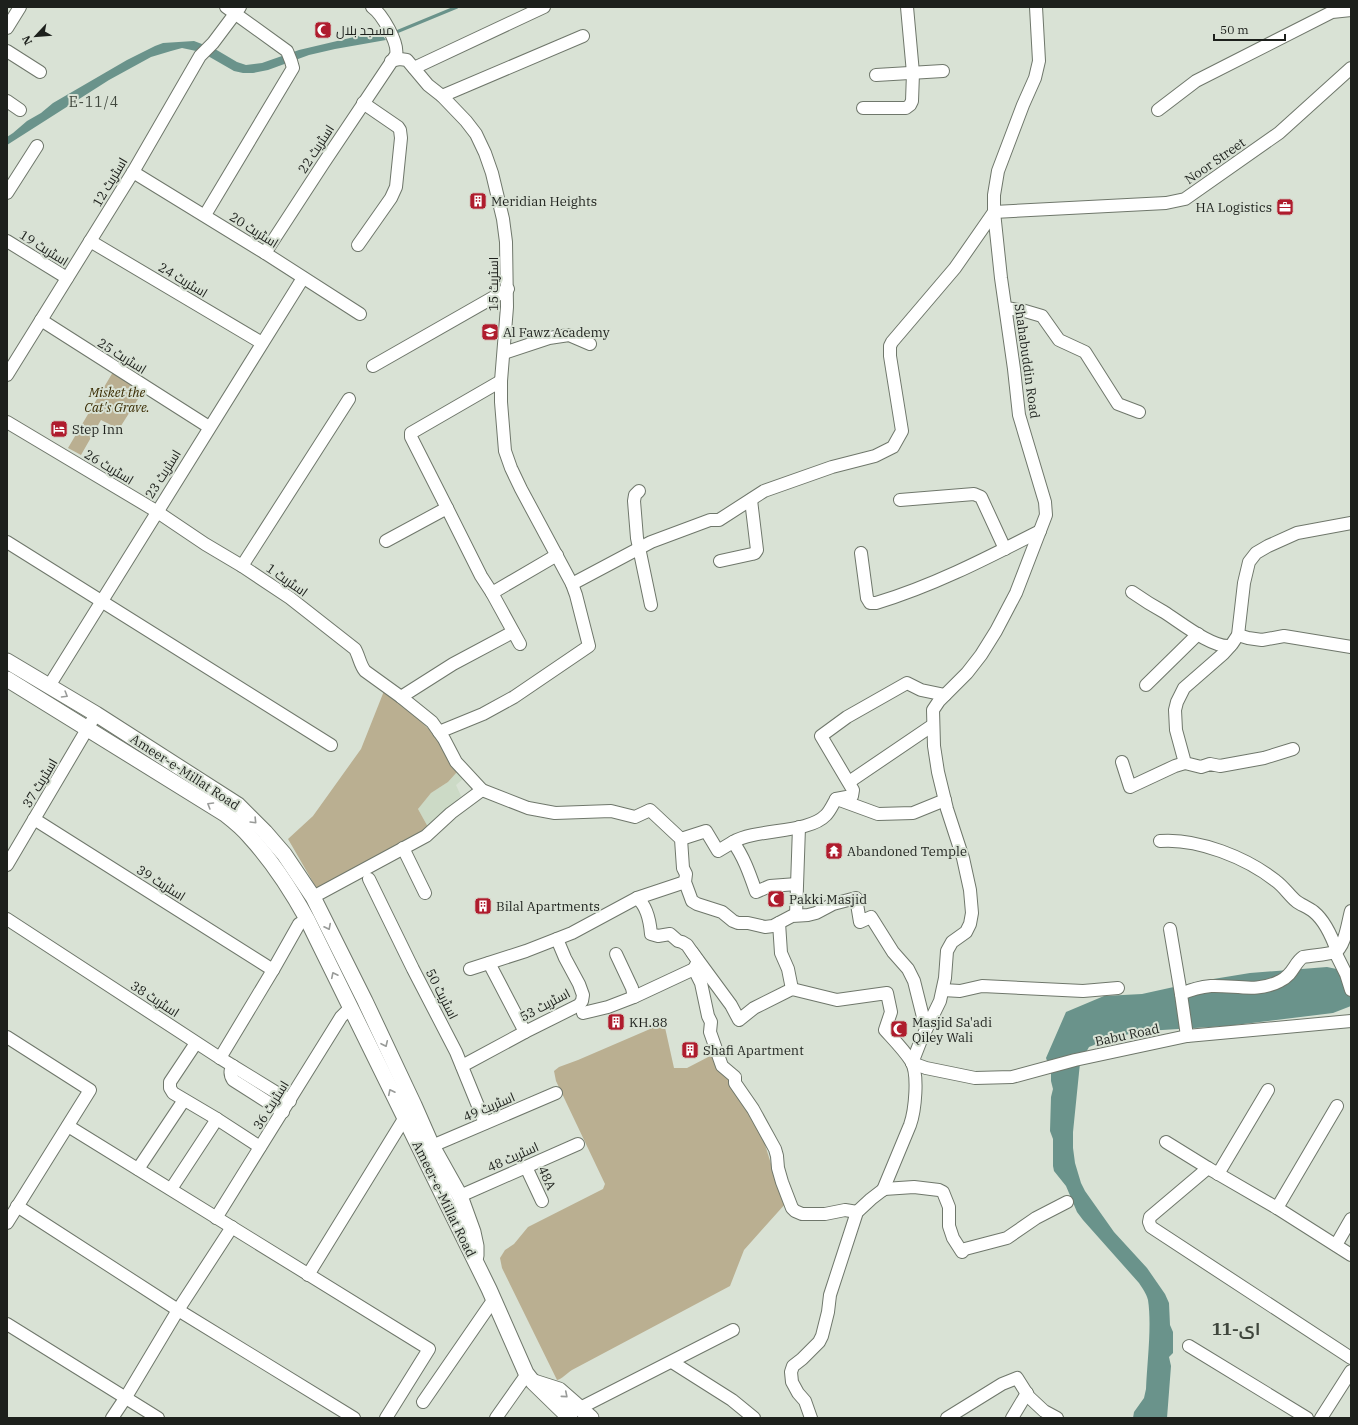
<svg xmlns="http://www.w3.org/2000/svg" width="1358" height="1425" viewBox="0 0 1358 1425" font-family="'IBM Plex Serif',Cairo,serif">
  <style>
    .built { fill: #ccdac6 }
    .green { fill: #baaf91 }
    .water { fill: #6a938b }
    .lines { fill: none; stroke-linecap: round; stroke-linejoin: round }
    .stream { stroke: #6a938b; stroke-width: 3 }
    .minor-casing { stroke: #6f776b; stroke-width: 14 }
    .major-casing { stroke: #6f776b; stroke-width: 17 }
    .minor { stroke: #fff; stroke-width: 12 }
    .major { stroke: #fff; stroke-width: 15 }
    .oneway { stroke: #999b99 }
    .labels { text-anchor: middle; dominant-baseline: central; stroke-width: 4; stroke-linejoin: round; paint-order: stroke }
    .poi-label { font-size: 13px; fill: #1d201c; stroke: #d9e2d5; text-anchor: start }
    .street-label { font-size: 13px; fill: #1d201c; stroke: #d9e2d5 }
    .park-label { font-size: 13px; font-style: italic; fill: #382a00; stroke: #d9e2d5 }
    .neighbourhood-label { font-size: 14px; letter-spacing: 1px; fill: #3f463c; stroke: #d9e2d5 }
    .district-label { font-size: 17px; font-weight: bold; fill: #3f463c; stroke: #d9e2d5 }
  </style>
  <rect width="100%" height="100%" fill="#d9e2d5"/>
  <polygon class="built" points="457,772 464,778 456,785 461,796 428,827 418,809 431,793 448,782"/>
  <g class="green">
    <polygon points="113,372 143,391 119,429 101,420 81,455 68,448"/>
    <polygon points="386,686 407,708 443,743 457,768 457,772 448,782 431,793 418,809 428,827 398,846 317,889 288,839 313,816 361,749"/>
    <path d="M664,1023l10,45h13l27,-14 48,81 15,48 9,20 -42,47 -14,36 -158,84c-5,3 -10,9 -15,10l-55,-112 -2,-10 5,-8 9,-6 14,-17 75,-38 2,-5 -49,-103 -2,-10 5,-4 19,-7z"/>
  </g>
  <g class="water">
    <polygon points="380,32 386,40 335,49 309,55 268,70 253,73 243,73 234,71 201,52 182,48 171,51 151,57 109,80 7,145 7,137 13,133 27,121 41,113 53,103 127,60 155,46 163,43 194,41 215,49 237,62 246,65 262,63 299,50 371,33"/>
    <path d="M1327,967l24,5v34l-18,7 -106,13 -81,5 -32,6 -25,10 -9,16 -7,69v16l2,15 6,20 4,8 29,41 33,36 18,26 4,9 1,22 3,7v21l-4,4 2,9 -4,52h-34l1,-6 10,-14 2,-9c1,-26 6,-63 2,-89 -2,-7 -5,-11 -9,-17l-56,-63 -6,-8 -11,-26 -12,-15 -1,-5v-27l-3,-8 1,-34 2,-8 -2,-8v-9l-5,-14 20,-46 38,-16 38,-2 59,-13 49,-8z"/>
  </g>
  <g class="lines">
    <polyline class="stream" points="394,33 457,7"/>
    <defs>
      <g id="minor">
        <polyline points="7,28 20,7"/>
        <polyline points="7,51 40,72"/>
        <polyline points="391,61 400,59 407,60 428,85 442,96 466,121 476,134 485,153 492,173 503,219 506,242 507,307 501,381 501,402 505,451 511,468 521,489 572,584 576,595 589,646 514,697 483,714 439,732"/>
        <polyline points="414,68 544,7"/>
        <polyline points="876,75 943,71"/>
        <polyline points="442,96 583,36"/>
        <polyline points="7,101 20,110"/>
        <polyline points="863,108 906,108 910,105 912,101 913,73 907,7"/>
        <polyline points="1158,110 1196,81 1332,12 1351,10"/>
        <polyline points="133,172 265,253 360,314"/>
        <polyline points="7,193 37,146"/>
        <polyline points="205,215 293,68 291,61 287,51 226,7"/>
        <polyline points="7,241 67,278"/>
        <polyline points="90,241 262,343"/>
        <polyline points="358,245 391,198 396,187 401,138 400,130 398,127 363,103"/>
        <path d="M265,253l58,-89 73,-109c3,-12 -14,-41 -24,-48"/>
        <polyline points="1006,308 1025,311 1042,316 1059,340 1085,352 1118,404 1139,412"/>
        <polyline points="41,320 209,427"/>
        <polyline points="504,353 549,338 569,335 590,344"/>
        <polyline points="373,366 508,289"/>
        <polyline points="7,375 133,172 200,56 213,43 240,7"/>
        <path d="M7,422l149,89 49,33 37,22 48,32 65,51c4,7 5,16 10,22l36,26 31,25 12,17 12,23 26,28 46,18 27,5 56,-2 24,6 15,-7 31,29 2,29 3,6 -1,8 7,19 5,3 25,8 11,9 5,2h10l17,4 8,-1 19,-10 16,-1 8,-2 17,-9 23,-6 4,24 11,-5 22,35 15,17 6,12 12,48"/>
        <polyline points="639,491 635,495 634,501 637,538 651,605"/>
        <polyline points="900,500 974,494 981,497 1005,549"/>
        <polyline points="447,508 411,437 411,433 501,381"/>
        <polyline points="386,541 447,508 481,576 492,593 557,555"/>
        <polyline points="7,542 331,745"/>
        <path d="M861,553l6,45 3,5h6c57,-17 111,-45 164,-72"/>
        <polyline points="720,561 752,554 755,553 757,550 751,500"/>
        <polyline points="242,566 349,399"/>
        <polyline points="572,584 651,542 710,520 719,520 764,491 832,467 875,456 893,447 902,431 890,356 890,346 892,342 955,268 994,212 1166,203 1185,199 1279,133 1351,68"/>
        <path d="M1132,592c10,7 21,14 32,20 16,10 48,36 66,34"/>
        <polyline points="492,593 520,644"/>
        <polyline points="1238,635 1248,638 1262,640 1284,636 1351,647"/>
        <polyline points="1146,685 1198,634"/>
        <polyline points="49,686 303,278"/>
        <polyline points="401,697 453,664 513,632"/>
        <polyline points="1293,749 1264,758 1220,766 1210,764 1201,767 1185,763 1176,730 1175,710 1177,702 1184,688 1223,654 1232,644 1238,635 1244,583 1249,562 1256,553 1268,546 1297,533 1351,523"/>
        <polyline points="1122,762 1130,787 1175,766 1185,763"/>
        <polyline points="849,782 933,725"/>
        <polyline points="836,799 852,796 853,790 821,736 847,717 907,683 921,690 945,695"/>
        <polyline points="837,799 878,814 913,813 945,800"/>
        <polyline points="34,819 273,970"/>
        <path d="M681,839l25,-8 12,20 15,-9c11,15 17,33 23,50l14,-6 27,-2"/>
        <path d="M1160,841c38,-3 87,17 116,40 8,6 13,14 20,20 5,4 12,6 18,11 11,9 18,25 23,39"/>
        <path d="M733,842c24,-14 75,-8 93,-27 4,-4 7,-11 10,-16"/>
        <polyline points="403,848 425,893"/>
        <polyline points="7,865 96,714"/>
        <polyline points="369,879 413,969 456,1052 485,1123"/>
        <polyline points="313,897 426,836 451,813 482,790"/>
        <path d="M637,898c10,8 13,24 14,36l7,2 12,-2 8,7 4,1 5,3 11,16 -4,8 7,14 7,33 3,6 -1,10 12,34 13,11v6l18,26 22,40 2,7 1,12 4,14 10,26 3,3 7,3h23l20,-4 12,2"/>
        <polyline points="796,915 799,827"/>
        <polyline points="7,919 220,1058 290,1101"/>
        <polyline points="779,923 781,953 788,969 792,989"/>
        <polyline points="1170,929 1181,994"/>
        <path d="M692,952l39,53 8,15 15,-12 38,-19 45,11 50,-7 4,19 -6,18c9,10 19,20 26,31 8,13 4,50 -1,64l-27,65"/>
        <polyline points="1335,952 1346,974 1351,990"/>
        <polyline points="616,954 632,988 634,997"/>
        <polyline points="489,963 525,1032"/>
        <polyline points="470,969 526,951 572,933 637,898 685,882"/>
        <polyline points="943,990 960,991 982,986 1083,991 1118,988"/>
        <polyline points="583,1013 608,1007 634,997 694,969"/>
        <path d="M1187,1036l-6,-42c9,-4 19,-7 30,-8 24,-1 47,7 69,-5 14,-7 14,-18 23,-24 10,-2 22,-2 32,-5 10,-4 13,-31 16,-41"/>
        <polyline points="7,1037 90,1090 7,1223"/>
        <polyline points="196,1043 170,1082 170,1088 173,1093 217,1119 260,1147"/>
        <polyline points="220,1058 273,970 299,924 307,919"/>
        <polyline points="912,1063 921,1040 940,1001 945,978 947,951 952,942 966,932 970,924 972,913 970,890 963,858 947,809 938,772 934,746 933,710 939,701 967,673 981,655 996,631 1016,593 1046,515 1045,502 1019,415 1014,369 1001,278 994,212 994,195 998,171 1023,105 1035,78 1039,61 1036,7"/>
        <polyline points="912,1063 926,1068 975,1078 1012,1077 1075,1060 1187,1036 1351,1021"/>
        <path d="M233,1066c-4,5 -3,9 0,14l50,32"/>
        <polyline points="462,1066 525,1032 579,1005 582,1001 583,995 579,984 565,958 557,939"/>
        <polyline points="68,1126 429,1349 386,1418"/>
        <polyline points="1166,1142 1208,1168 1277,1208 1351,1255"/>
        <polyline points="432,1146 556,1093"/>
        <polyline points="526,1167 542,1201"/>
        <polyline points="1208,1168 1150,1217 1149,1222 1151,1227 1351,1358"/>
        <polyline points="138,1169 184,1100"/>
        <polyline points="1218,1174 1268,1090"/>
        <polyline points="171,1189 217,1119"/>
        <polyline points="460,1196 578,1144"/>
        <polyline points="17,1206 178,1310 354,1418"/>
        <polyline points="1277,1208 1337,1106"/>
        <polyline points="216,1218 341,1017 350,1008"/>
        <polyline points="1336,1245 1351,1219"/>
        <polyline points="308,1275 404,1119"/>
        <polyline points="7,1324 158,1418"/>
        <polyline points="1189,1346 1307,1418"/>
        <polyline points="672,1362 732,1400 754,1418"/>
        <polyline points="423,1402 494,1299"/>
        <polyline points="580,1408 733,1330"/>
        <polyline points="112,1418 126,1397 178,1310 232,1227"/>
        <polyline points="496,1418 527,1374"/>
        <polyline points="811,1418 805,1401 798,1393 792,1382 791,1372 793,1366 802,1359 819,1342 822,1336 828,1312 830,1295 857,1212 871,1199 884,1189 914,1187 939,1190 943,1192 949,1207 949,1226 953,1238 962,1252 965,1249 1007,1238 1036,1218 1067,1202"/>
        <polyline points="947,1418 1002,1384 1017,1378 1029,1397 1044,1411 1057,1418"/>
        <polyline points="1012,1418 1027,1393"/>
        <polyline points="1321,1418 1351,1371"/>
      </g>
      <g id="major">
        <polyline points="7,661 96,714 238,805 265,832 284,854 313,897 365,1001 414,1105 432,1146 460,1196 473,1232 476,1246 476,1256"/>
        <path d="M7,679l218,135c9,7 18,14 25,23 22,24 41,53 57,82l182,370 37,84 7,9 37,36"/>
        <polyline points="534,1382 559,1390 591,1418"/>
      </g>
    </defs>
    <use href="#minor" class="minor-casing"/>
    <use href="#major" class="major-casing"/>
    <use href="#minor" class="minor"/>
    <use href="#major" class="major"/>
  </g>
  <defs><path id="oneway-chevron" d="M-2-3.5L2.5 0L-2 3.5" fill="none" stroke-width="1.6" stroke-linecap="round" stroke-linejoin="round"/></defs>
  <g class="oneway">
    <use href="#oneway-chevron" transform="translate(65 695) rotate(31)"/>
    <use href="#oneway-chevron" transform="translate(210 805) rotate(-149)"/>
    <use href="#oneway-chevron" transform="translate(254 821) rotate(46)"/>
    <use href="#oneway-chevron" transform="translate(328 927) rotate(63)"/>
    <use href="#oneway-chevron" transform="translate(334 975) rotate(-116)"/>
    <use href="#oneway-chevron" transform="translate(385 1044) rotate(65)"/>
    <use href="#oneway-chevron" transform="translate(391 1092) rotate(-116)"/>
    <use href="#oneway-chevron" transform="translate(565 1395) rotate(40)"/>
  </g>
  <defs>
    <symbol id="mosque-square" viewBox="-11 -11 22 22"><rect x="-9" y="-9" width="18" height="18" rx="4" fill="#af1c2d" stroke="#d9e2d5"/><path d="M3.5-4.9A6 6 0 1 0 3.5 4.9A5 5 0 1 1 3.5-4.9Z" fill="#fff"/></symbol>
    <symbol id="building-square" viewBox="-11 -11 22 22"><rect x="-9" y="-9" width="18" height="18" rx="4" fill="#af1c2d" stroke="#d9e2d5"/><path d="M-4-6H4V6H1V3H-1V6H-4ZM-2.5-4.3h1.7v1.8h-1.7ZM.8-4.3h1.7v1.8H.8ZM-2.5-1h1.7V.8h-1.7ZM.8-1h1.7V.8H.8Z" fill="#fff"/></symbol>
    <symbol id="office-square" viewBox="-11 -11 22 22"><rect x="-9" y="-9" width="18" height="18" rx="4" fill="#af1c2d" stroke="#d9e2d5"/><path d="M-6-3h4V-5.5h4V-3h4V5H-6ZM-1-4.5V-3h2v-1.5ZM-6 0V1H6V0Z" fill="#fff"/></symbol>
    <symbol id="school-square" viewBox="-11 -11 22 22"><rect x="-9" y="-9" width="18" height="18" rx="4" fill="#af1c2d" stroke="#d9e2d5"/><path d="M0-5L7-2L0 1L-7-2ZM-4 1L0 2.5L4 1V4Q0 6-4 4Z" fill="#fff"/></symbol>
    <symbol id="hotel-square" viewBox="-11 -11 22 22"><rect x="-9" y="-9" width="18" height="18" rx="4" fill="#af1c2d" stroke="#d9e2d5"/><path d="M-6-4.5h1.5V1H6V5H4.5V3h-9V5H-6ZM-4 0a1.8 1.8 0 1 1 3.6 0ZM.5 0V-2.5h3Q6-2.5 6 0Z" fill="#fff"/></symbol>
    <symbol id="temple-square" viewBox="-11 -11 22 22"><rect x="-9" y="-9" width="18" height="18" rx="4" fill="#af1c2d" stroke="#d9e2d5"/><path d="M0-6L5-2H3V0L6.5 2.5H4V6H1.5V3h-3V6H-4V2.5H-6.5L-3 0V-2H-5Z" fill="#fff"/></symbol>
  </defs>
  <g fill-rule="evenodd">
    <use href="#mosque-square" x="313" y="20" width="20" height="20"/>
    <use href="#building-square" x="468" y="191" width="20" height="20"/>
    <use href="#office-square" x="1275" y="197" width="20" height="20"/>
    <use href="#school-square" x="480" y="322" width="20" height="20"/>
    <use href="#hotel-square" x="49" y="419" width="20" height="20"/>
    <use href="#temple-square" x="824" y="841" width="20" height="20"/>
    <use href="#mosque-square" x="766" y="889" width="20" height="20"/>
    <use href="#building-square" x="473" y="896" width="20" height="20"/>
    <use href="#building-square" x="606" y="1012" width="20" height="20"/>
    <use href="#mosque-square" x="889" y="1019" width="20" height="20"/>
    <use href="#building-square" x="680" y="1040" width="20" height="20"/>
  </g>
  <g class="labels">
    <g class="poi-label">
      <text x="336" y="30">مسجد بلال</text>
      <text x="491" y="201">Meridian Heights</text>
      <text x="1272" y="207" text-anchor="end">HA Logistics</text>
      <text x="503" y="332">Al Fawz Academy</text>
      <text x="72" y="429">Step Inn</text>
      <text x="847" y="851">Abandoned Temple</text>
      <text x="789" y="899">Pakki Masjid</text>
      <text x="496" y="906">Bilal Apartments</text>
      <text x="629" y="1022">KH.88</text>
      <text x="912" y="1022">Masjid Sa'adi<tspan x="912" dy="15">Qiley Wali</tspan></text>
      <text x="703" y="1050">Shafi Apartment</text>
    </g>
    <g class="street-label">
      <text transform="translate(316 149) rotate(-57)">اسٹریٹ 22</text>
      <text transform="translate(1215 161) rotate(-35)">Noor Street</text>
      <text transform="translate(110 182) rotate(-59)">اسٹریٹ 12</text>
      <text transform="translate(254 230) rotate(32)">اسٹریٹ 20</text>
      <text transform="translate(44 248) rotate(32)">اسٹریٹ 19</text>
      <text transform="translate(183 280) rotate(31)">اسٹریٹ 24</text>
      <text transform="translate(493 284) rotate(-90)">اسٹریٹ 15</text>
      <text transform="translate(122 356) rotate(32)">اسٹریٹ 25</text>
      <text transform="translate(1027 361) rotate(82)">Shahabuddin Road</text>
      <text transform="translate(109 467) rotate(31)">اسٹریٹ 26</text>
      <text transform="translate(163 474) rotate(-58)">اسٹریٹ 23</text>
      <text transform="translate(287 580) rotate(35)">اسٹریٹ 1</text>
      <text transform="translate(185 772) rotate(33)">Ameer-e-Millat Road</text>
      <text transform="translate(40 783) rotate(-59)">اسٹریٹ 37</text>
      <text transform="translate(161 883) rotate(32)">اسٹریٹ 39</text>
      <text transform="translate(442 994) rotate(63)">اسٹریٹ 50</text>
      <text transform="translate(155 999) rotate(33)">اسٹریٹ 38</text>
      <text transform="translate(545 1005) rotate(-28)">اسٹریٹ 53</text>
      <text transform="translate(1127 1035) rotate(-12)">Babu Road</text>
      <text transform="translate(271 1105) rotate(-58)">اسٹریٹ 36</text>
      <text transform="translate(489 1107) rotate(-23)">اسٹریٹ 49</text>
      <text transform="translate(513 1157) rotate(-24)">اسٹریٹ 48</text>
      <text transform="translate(547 1178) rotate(65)">48A</text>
      <text transform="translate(444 1199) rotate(64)">Ameer-e-Millat Road</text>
    </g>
    <g class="park-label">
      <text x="117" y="392">Misket the<tspan x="117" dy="15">Cat's Grave.</tspan></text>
    </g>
    <g class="neighbourhood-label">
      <text x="94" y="102">E-11/4</text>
    </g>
    <g class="district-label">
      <text x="1236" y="1329">ای-11</text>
    </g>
  </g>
  <rect width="1358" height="1425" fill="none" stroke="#1d201c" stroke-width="16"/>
  <g transform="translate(36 36) rotate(244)" stroke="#d9e2d5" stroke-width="3" paint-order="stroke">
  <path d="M0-3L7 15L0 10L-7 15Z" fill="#1d201c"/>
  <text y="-6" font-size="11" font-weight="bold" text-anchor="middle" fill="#1d201c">N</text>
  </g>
  <path d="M1214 34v6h71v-6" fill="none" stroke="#1d201c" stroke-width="2"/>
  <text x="1220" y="34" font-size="12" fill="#1d201c" stroke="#d9e2d5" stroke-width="3" paint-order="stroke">50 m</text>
</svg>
